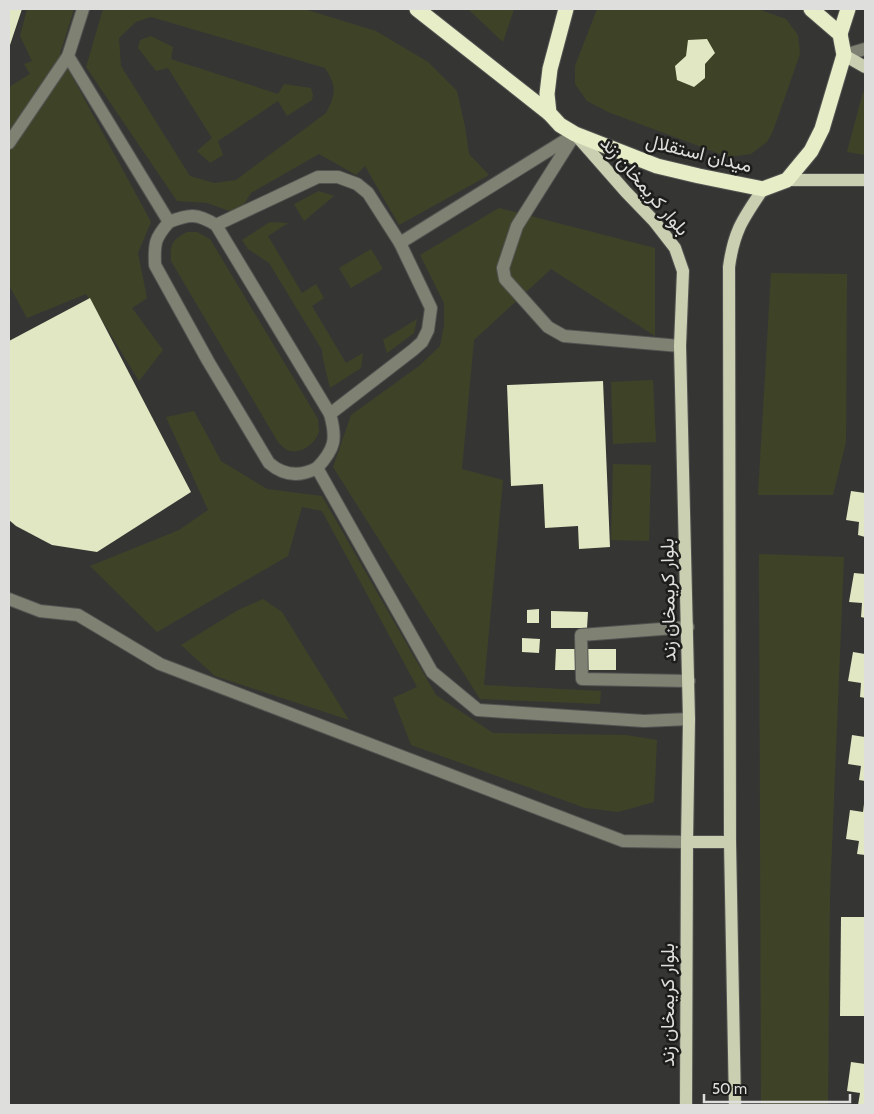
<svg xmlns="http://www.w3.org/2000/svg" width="874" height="1114" viewBox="0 0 874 1114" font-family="Cabin,Vazirmatn,sans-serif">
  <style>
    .green { fill: #3e4328; fill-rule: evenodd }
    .building { fill: #e0e7c2 }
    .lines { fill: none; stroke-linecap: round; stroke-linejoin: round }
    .minor-casing { stroke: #535452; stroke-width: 14 }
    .major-casing { stroke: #535452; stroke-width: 14 }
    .highway-casing { stroke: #535452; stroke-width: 17 }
    .minor { stroke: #7f8273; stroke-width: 12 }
    .major { stroke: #c9cfb0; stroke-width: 12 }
    .highway { stroke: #e6edc7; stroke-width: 15 }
    .labels { text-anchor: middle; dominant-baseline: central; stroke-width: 5; stroke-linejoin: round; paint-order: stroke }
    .street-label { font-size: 19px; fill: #dedfdd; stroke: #1d1d1c }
  </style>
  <rect width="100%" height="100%" fill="#353633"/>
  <g class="green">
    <polygon points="27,9 74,9 60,54 151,222 138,253 147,298 132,308 163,350 139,381 86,294 27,318 9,285 9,87 30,74 24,64 32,61 20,36"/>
    <path d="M103,9h201l72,22 52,31 29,29 8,36 4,27 20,21 -90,50 -34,-59 -9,9 -37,-21 -68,39 -13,21 -31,-11 -30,-2 -91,-134zM151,17l174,51c12,18 11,26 1,45l-90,67 -22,3 -24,-7 -69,-110 -2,-28 17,-16z"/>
    <polygon points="468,9 514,9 503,42"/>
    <polygon points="597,9 758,9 786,19 798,35 800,54 773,131 767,142 751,154 728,157 608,112 587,101 575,84 575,66"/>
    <polygon points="151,36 173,47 171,59 278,94 284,84 311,88 313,95 312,100 287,116 278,101 218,141 223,155 210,163 197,151 212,138 168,68 156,71 138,48 140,40"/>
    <polygon points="863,92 865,93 865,155 847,152"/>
    <polygon points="319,191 334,196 304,221 294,204"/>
    <polygon points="499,208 655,248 655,336 551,269 474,340 462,469 503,480 484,685 601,691 600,704 480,699 333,467 351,415 419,366 440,346 444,326 444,303 420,255"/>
    <polygon points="270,222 288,223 268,236 302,293 316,284 324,298 312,306 346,363 363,353 361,368 330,388 323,359 322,350 269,263 248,249 242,240"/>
    <path d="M187,232h10l13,7 108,180c0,4 1,9 1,12 -3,12 -16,22 -28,20 -5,0 -9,-5 -13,-9l-107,-181c-1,-17 1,-21 16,-29z"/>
    <polygon points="371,249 383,269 351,288 339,268"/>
    <polygon points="771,273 847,274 846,442 833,495 758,495"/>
    <polygon points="417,319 414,333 387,353 383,340"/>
    <polygon points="653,380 656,442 613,444 611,382"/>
    <polygon points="194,411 221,461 267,489 322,496 436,695 493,733 626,735 657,740 654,802 618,812 585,808 411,745 393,698 417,687 322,511 302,507 288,556 157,632 90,566 179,530 208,510 166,417"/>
    <polygon points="613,464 651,465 649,541 611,540"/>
    <polygon points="759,554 844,557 830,894 828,1105 761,1105"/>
    <polygon points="263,599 282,612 349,720 215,676 181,645 238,610"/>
  </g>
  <g class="building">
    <polygon points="9,9 22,9 9,48"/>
    <polygon points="707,39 715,53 705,64 705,78 694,87 677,80 675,66 686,56 688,40"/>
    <polygon points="90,298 191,492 97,552 52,545 16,526 9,520 9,341"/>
    <polygon points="603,381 610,547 579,549 578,526 545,528 543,484 511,486 507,385"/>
    <polygon points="851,491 865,493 865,537 858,535 859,522 846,520"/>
    <polygon points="854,573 865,574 865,618 861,617 862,603 849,602"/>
    <polygon points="539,609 539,623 527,623 527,610"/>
    <polygon points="551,611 588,612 587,628 551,628"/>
    <polygon points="522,638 540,639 539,653 522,652"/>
    <polygon points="556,649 616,649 616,670 555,670"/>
    <polygon points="853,652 865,654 865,698 860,697 861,683 848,681"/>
    <polygon points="852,735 865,737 865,781 859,780 861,766 848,764"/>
    <polygon points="864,804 865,804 865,855 857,854 859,841 846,839 850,810 863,812"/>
    <polygon points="841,917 865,917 865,1016 840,1016"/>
    <polygon points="851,1062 865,1064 865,1105 858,1105 860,1093 847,1091"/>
  </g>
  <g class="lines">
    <defs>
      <g id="minor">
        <path d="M83,9l-15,47 101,166c-14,16 -15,21 -14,43l53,96 61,102c15,13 31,14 48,5l115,204 46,38 166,11 45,-2"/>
        <polyline points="844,55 865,49"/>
        <polyline points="575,134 517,226 503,268 505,279 548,327 564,336 680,346"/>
        <polyline points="9,143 68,56"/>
        <path d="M169,222c20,-8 28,-9 47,3l114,189c7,25 5,35 -13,54"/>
        <polyline points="216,225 318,177 338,177 357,184 368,193 400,243 431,308 428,330 422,342 413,350 330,414"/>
        <polyline points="400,243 572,136"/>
        <polyline points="9,599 40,611 78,615 160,664 623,841 687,842"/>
        <polyline points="688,627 581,635 582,679 689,681"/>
      </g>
      <g id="major">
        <polyline points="844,55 865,67"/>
        <polyline points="575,134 626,192 654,221 675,248 683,271 680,346 689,719 687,842 686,1105"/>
        <polyline points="787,180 865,180"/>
        <polyline points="687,842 730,842"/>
        <path d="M735,1105l-5,-263 -1,-575c5,-37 14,-48 34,-78"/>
      </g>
      <g id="highway">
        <polyline points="417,9 549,113"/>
        <polyline points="566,9 550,69 547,94 549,113 560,125 575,134 657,166 699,176 763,189 787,180 811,151 822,129 844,55 840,34 811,9"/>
        <polyline points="840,34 848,9"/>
      </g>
    </defs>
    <use href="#minor" class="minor-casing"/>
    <use href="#major" class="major-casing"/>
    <use href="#highway" class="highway-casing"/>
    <use href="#minor" class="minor"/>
    <use href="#major" class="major"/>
    <use href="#highway" class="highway"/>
  </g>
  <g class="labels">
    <g class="street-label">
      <text transform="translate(699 153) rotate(14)">میدان استقلال</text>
      <text transform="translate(645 186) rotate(49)">بلوار کریمخان زند</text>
      <text transform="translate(668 600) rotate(-91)">بلوار کریمخان زند</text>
      <text transform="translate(667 1005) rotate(-90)">بلوار کریمخان زند</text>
    </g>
  </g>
  <rect width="874" height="1114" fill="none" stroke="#dedfdd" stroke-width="20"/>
  <path d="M704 1094v8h146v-8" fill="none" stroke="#dedfdd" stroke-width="2.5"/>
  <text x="712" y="1094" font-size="15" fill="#dedfdd" stroke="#1d1d1c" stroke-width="4" paint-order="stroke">50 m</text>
</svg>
